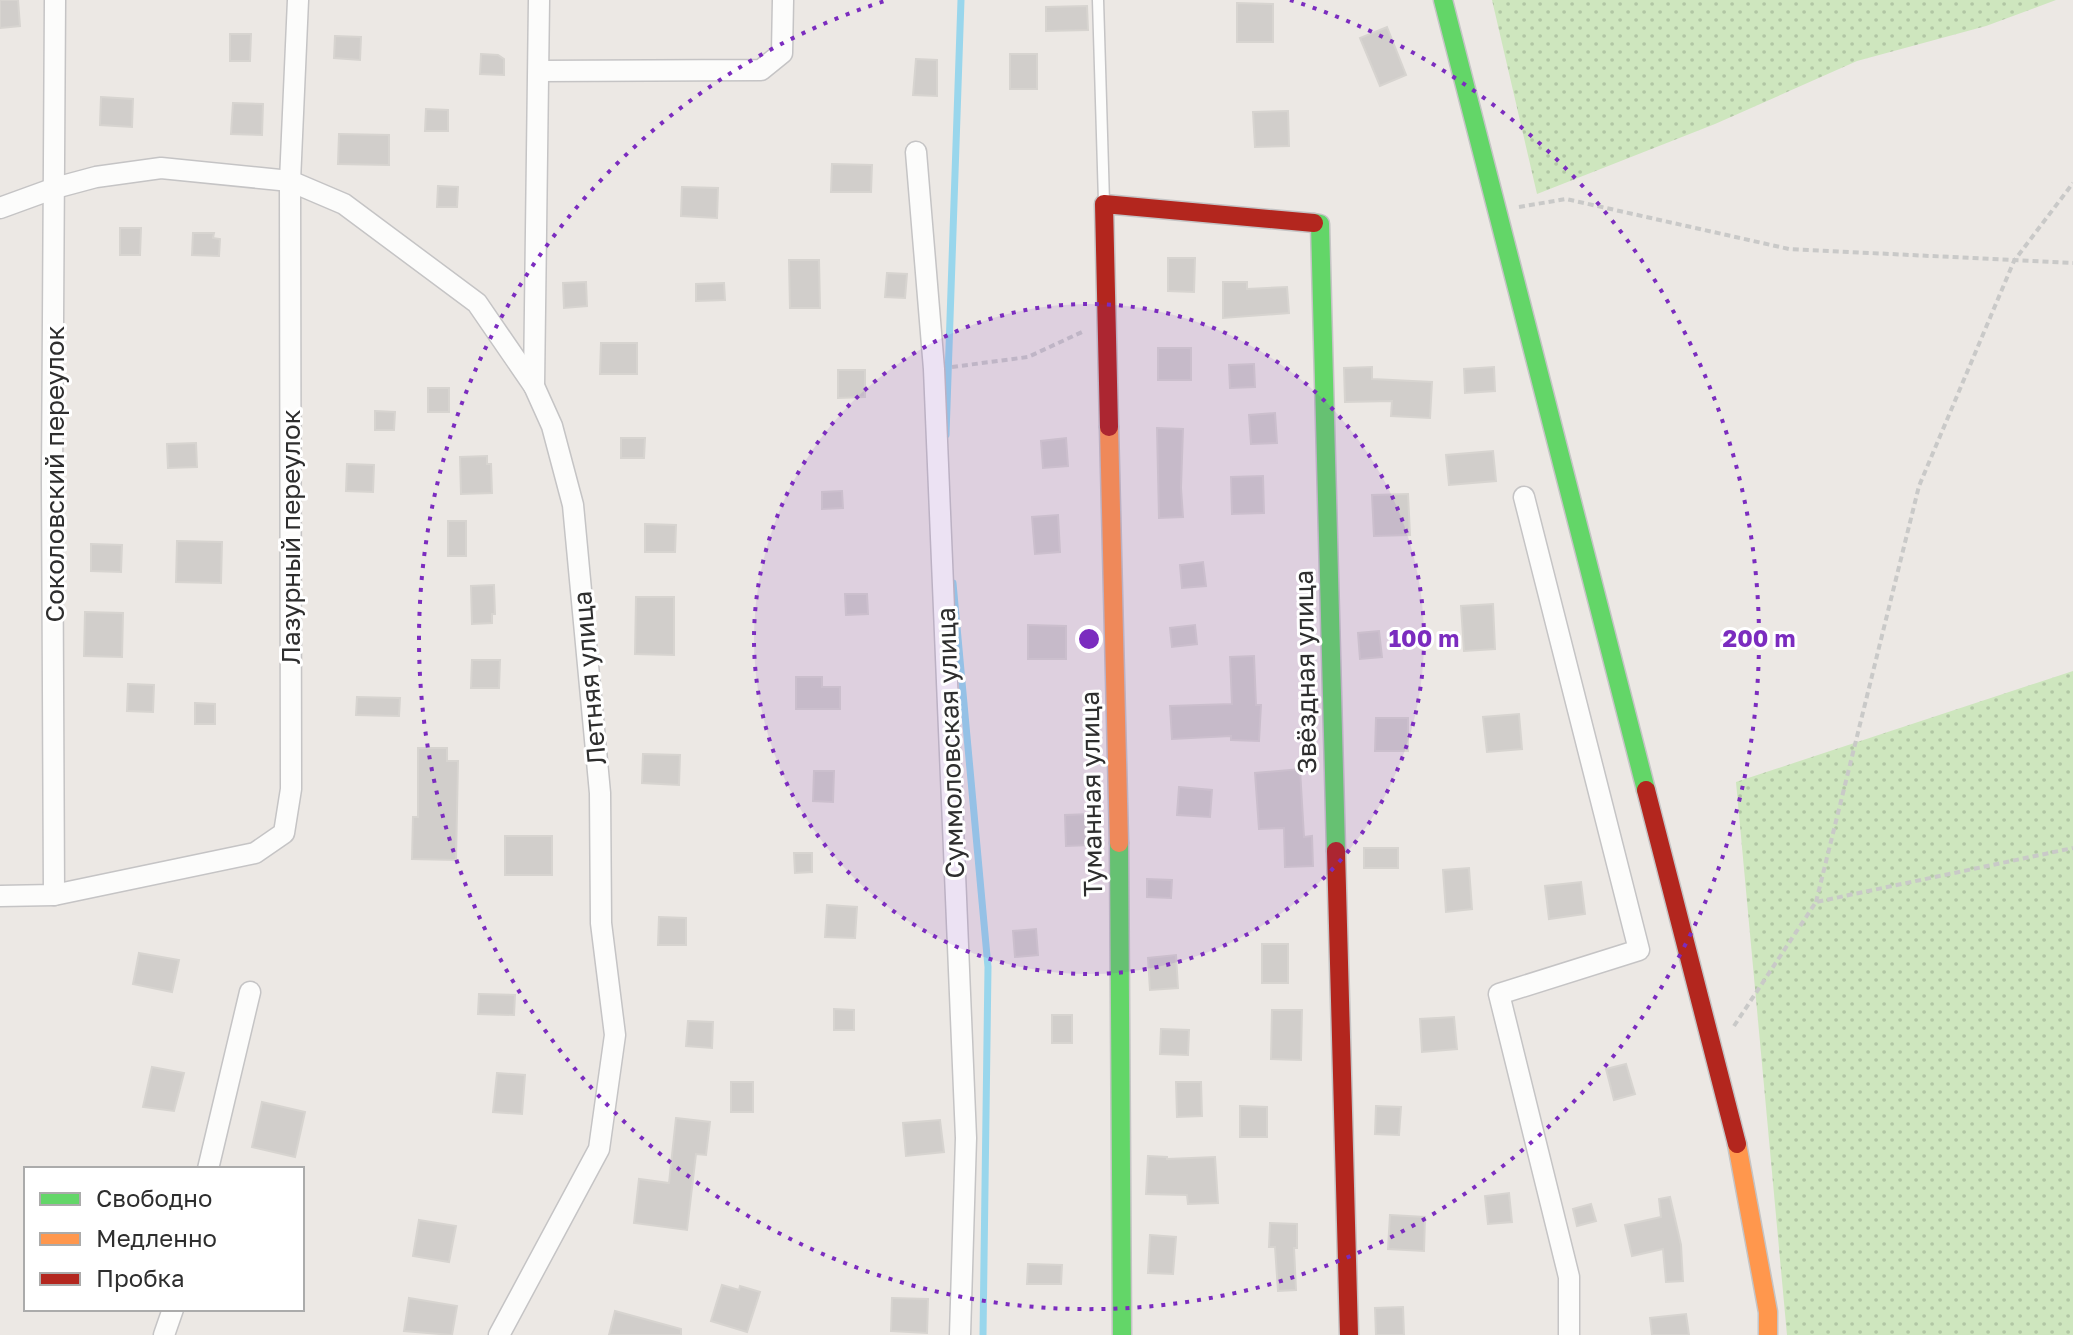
<svg xmlns="http://www.w3.org/2000/svg" width="2073" height="1335" viewBox="0 0 2073 1335" font-family="'Golos Text',sans-serif">
  <style>
    .grass { fill: url(#grass-dots) }
    .lines { fill: none; stroke-linecap: round; stroke-linejoin: round }
    .stream { stroke: #99d6ec; stroke-width: 7 }
    .building { fill: #d1cecb; stroke: #d7d4d0; stroke-width: 2 }
    .lane-casing { stroke: #c5c4c5; stroke-width: 13 }
    .street-casing { stroke: #c5c4c5; stroke-width: 23 }
    .fast-casing { stroke: #c5c4c5; stroke-width: 21 }
    .slow-casing { stroke: #c5c4c5; stroke-width: 21 }
    .jam-casing { stroke: #c5c4c5; stroke-width: 21 }
    .path { stroke: #c9c9c8; stroke-width: 4; stroke-dasharray: 6 4; stroke-linecap: butt }
    .lane { stroke: #fcfcfb; stroke-width: 10 }
    .street { stroke: #fcfcfb; stroke-width: 20 }
    .fast { stroke: #63d668; stroke-width: 18 }
    .slow { stroke: #ff974d; stroke-width: 18 }
    .jam { stroke: #b3261e; stroke-width: 18 }
    .ring { fill: none; stroke: #7b2cbf; stroke-width: 4; stroke-dasharray: 4 8 }
    .labels { text-anchor: middle; dominant-baseline: central; stroke-width: 6; stroke-linejoin: round; paint-order: stroke }
    .street-label { font-size: 26px; fill: #2e2e2e; stroke: #fff }
    .centre { fill: #7b2cbf; stroke: #fff; stroke-width: 4 }
    .ring-label { font-size: 24px; text-anchor: middle; font-weight: bold; fill: #7b2cbf; stroke: #fff; stroke-width: 6; stroke-linejoin: round; paint-order: stroke }
  </style>
  <defs>
    <pattern id="grass-dots" width="8" height="8" patternUnits="userSpaceOnUse" patternTransform="scale(2)"><rect width="8" height="8" fill="#cee6be"/><path d="M2 2h.1M6 6h.1" fill="none" stroke="#b1c6a4" stroke-width="1.8" stroke-linecap="round"/></pattern>
  </defs>
  <rect width="100%" height="100%" fill="#ece8e4"/>
  <g class="grass">
    <polygon points="1492,0 2056,0 1986,26 1857,61 1715,124 1537,194"/>
    <polygon points="2073,671 2073,1335 1787,1335 1736,782"/>
  </g>
  <g class="lines">
    <g class="stream">
      <polyline points="946,435 961,0"/>
      <polyline points="953,583 988,967 983,1335"/>
    </g>
  </g>
  <g class="building">
    <polygon points="0,0 18,0 20,26 0,28"/>
    <polygon points="1237,3 1273,4 1273,42 1237,42"/>
    <polygon points="1087,6 1088,30 1046,31 1046,7"/>
    <polygon points="1387,27 1406,75 1380,86 1360,38"/>
    <polygon points="230,34 251,34 250,61 230,61"/>
    <polygon points="335,36 361,37 360,60 334,58"/>
    <polygon points="481,54 498,55 504,59 504,75 480,74"/>
    <rect x="1010" y="54" width="27" height="35"/>
    <polygon points="916,59 937,60 937,96 913,95"/>
    <polygon points="101,97 133,99 132,127 100,125"/>
    <polygon points="233,103 263,104 262,135 231,134"/>
    <polygon points="426,109 448,110 448,131 425,131"/>
    <polygon points="1288,111 1289,146 1255,147 1253,112"/>
    <polygon points="339,134 389,135 389,165 338,164"/>
    <polygon points="832,164 872,165 871,192 831,192"/>
    <polygon points="438,186 458,187 457,207 437,207"/>
    <polygon points="682,187 718,188 717,218 681,216"/>
    <polygon points="120,228 141,228 140,255 120,255"/>
    <polygon points="193,233 214,233 213,238 220,239 219,256 192,255"/>
    <polygon points="1168,258 1195,258 1194,292 1168,291"/>
    <polygon points="789,260 819,260 820,308 790,308"/>
    <polygon points="887,273 907,274 905,298 885,297"/>
    <polygon points="586,282 587,306 564,308 563,283"/>
    <polygon points="1223,282 1247,282 1247,289 1287,287 1289,313 1223,318"/>
    <polygon points="724,283 725,300 696,301 696,284"/>
    <polygon points="601,343 637,343 637,374 600,374"/>
    <rect x="1158" y="348" width="33" height="32"/>
    <polygon points="1254,364 1255,387 1230,388 1229,365"/>
    <polygon points="1372,367 1372,379 1432,382 1430,418 1391,416 1392,401 1345,402 1344,368"/>
    <polygon points="1494,367 1495,391 1465,393 1464,369"/>
    <polygon points="838,370 865,370 865,397 838,398"/>
    <rect x="428" y="388" width="21" height="24"/>
    <polygon points="375,411 395,412 394,430 375,430"/>
    <polygon points="1275,413 1277,443 1251,444 1249,415"/>
    <polygon points="1157,428 1183,429 1181,488 1183,517 1159,518"/>
    <polygon points="621,438 645,438 644,458 621,458"/>
    <polygon points="1066,438 1068,466 1043,468 1041,441"/>
    <polygon points="196,443 197,467 168,468 167,444"/>
    <polygon points="1493,451 1496,481 1449,485 1446,455"/>
    <polygon points="487,456 487,464 491,464 492,493 461,494 460,457"/>
    <polygon points="347,464 374,465 373,492 346,491"/>
    <polygon points="1263,476 1264,513 1232,514 1231,477"/>
    <polygon points="842,491 843,508 822,509 822,492"/>
    <polygon points="1408,494 1410,535 1374,536 1372,495"/>
    <polygon points="1058,515 1060,552 1035,554 1032,517"/>
    <rect x="448" y="521" width="18" height="35"/>
    <polygon points="645,524 676,525 675,552 645,552"/>
    <polygon points="177,541 222,542 221,583 176,582"/>
    <polygon points="91,544 122,545 121,572 91,571"/>
    <polygon points="1203,562 1206,586 1182,588 1180,565"/>
    <polygon points="494,585 495,614 492,614 492,623 472,624 471,586"/>
    <polygon points="845,594 867,594 868,614 846,615"/>
    <polygon points="636,597 674,597 674,655 635,654"/>
    <polygon points="1493,604 1495,649 1464,651 1461,606"/>
    <polygon points="85,612 123,613 122,657 84,656"/>
    <polygon points="1028,625 1066,626 1066,659 1028,659"/>
    <polygon points="1195,625 1197,644 1172,647 1170,628"/>
    <polygon points="1379,631 1382,657 1360,659 1358,633"/>
    <polygon points="1254,656 1256,705 1261,705 1259,741 1231,740 1231,736 1172,739 1170,706 1232,704 1230,657"/>
    <polygon points="472,660 500,660 499,688 471,688"/>
    <polygon points="796,677 822,677 822,687 840,687 840,709 796,709"/>
    <polygon points="128,684 154,685 153,712 127,711"/>
    <polygon points="357,697 400,698 399,716 356,715"/>
    <polygon points="195,703 215,704 215,724 195,724"/>
    <polygon points="1519,714 1522,749 1487,752 1483,717"/>
    <polygon points="1376,718 1408,718 1408,751 1375,751"/>
    <polygon points="418,748 447,748 447,761 458,761 456,860 412,859 413,817 418,817"/>
    <polygon points="643,754 680,755 679,785 642,783"/>
    <polygon points="1300,769 1304,837 1312,836 1313,866 1285,867 1284,828 1259,829 1255,773"/>
    <polygon points="814,771 834,771 833,802 813,801"/>
    <polygon points="1179,787 1212,790 1210,817 1177,815"/>
    <polygon points="1090,814 1091,845 1066,846 1065,815"/>
    <rect x="505" y="836" width="47" height="39"/>
    <rect x="1364" y="848" width="34" height="20"/>
    <polygon points="794,853 812,853 812,872 795,873"/>
    <polygon points="1469,868 1472,909 1446,912 1443,870"/>
    <polygon points="1147,879 1172,880 1171,898 1147,897"/>
    <polygon points="1581,882 1585,914 1549,919 1545,886"/>
    <polygon points="827,905 857,907 855,938 825,937"/>
    <polygon points="659,917 686,918 686,945 658,945"/>
    <polygon points="1036,929 1038,955 1015,957 1013,931"/>
    <rect x="1262" y="944" width="26" height="39"/>
    <polygon points="139,953 179,960 172,992 133,984"/>
    <polygon points="1176,955 1178,988 1150,990 1148,958"/>
    <polygon points="479,994 515,995 514,1015 478,1014"/>
    <polygon points="834,1009 854,1010 854,1030 834,1030"/>
    <polygon points="1272,1010 1302,1010 1301,1060 1271,1059"/>
    <rect x="1052" y="1015" width="20" height="28"/>
    <polygon points="1454,1017 1457,1049 1422,1052 1420,1019"/>
    <polygon points="688,1021 713,1022 712,1048 686,1046"/>
    <polygon points="1161,1029 1189,1030 1188,1055 1160,1054"/>
    <polygon points="1626,1064 1635,1094 1614,1100 1606,1069"/>
    <polygon points="152,1067 184,1073 174,1111 143,1107"/>
    <polygon points="497,1073 525,1075 522,1114 493,1112"/>
    <rect x="731" y="1082" width="22" height="30"/>
    <polygon points="1176,1082 1201,1082 1202,1116 1177,1117"/>
    <polygon points="262,1102 305,1112 295,1157 252,1147"/>
    <polygon points="1240,1106 1267,1107 1267,1137 1240,1137"/>
    <polygon points="1376,1106 1401,1107 1399,1135 1375,1134"/>
    <polygon points="676,1118 710,1122 706,1155 696,1154 687,1230 634,1223 639,1179 669,1183"/>
    <polygon points="940,1120 944,1152 906,1156 903,1123"/>
    <polygon points="1148,1156 1167,1157 1167,1159 1215,1157 1218,1203 1188,1204 1187,1195 1146,1194"/>
    <polygon points="1509,1193 1512,1222 1488,1224 1485,1196"/>
    <polygon points="1670,1197 1681,1245 1683,1281 1666,1282 1663,1249 1632,1256 1625,1225 1661,1217 1659,1199"/>
    <polygon points="1591,1204 1596,1221 1577,1226 1573,1209"/>
    <polygon points="1390,1215 1425,1217 1424,1251 1388,1249"/>
    <polygon points="419,1220 456,1226 449,1262 413,1256"/>
    <polygon points="1270,1223 1297,1224 1297,1248 1294,1248 1296,1290 1278,1291 1275,1247 1269,1247"/>
    <polygon points="1150,1235 1176,1237 1173,1274 1148,1273"/>
    <polygon points="1028,1264 1062,1265 1061,1284 1027,1284"/>
    <polygon points="722,1285 739,1290 740,1286 760,1292 747,1332 711,1321"/>
    <polygon points="409,1298 457,1306 452,1335 404,1331"/>
    <polygon points="892,1298 928,1299 927,1333 891,1331"/>
    <polygon points="1403,1307 1404,1335 1376,1335 1375,1308"/>
    <polygon points="615,1311 681,1329 681,1335 609,1335"/>
    <polygon points="1686,1314 1689,1335 1652,1335 1650,1318"/>
  </g>
  <g class="lines">
    <defs>
      <polyline id="lane" points="1098,0 1104,202"/>
      <g id="street">
        <polyline points="539,71 761,70 782,53 783,0"/>
        <polyline points="916,152 934,369 966,1138 960,1335"/>
        <polyline points="0,208 55,188 96,177 161,168 290,181 344,204 477,303 534,386"/>
        <polyline points="1524,497 1639,950 1499,994 1569,1277 1569,1335"/>
        <polyline points="54,895 255,853 284,833 291,789 290,181 298,0"/>
        <polyline points="0,896 54,895 52,481 55,0"/>
        <polyline points="208,1169 250,992"/>
        <polyline points="164,1335 173,1309"/>
        <polyline points="499,1335 599,1149 615,1035 601,923 600,793 573,505 552,426 534,386 539,0"/>
      </g>
      <g id="fast">
        <polyline points="1443,0 1646,790"/>
        <polyline points="1314,223 1320,224 1336,851"/>
        <polyline points="1119,843 1122,1335"/>
      </g>
      <g id="slow">
        <polyline points="1109,427 1119,843"/>
        <polyline points="1737,1144 1768,1312 1768,1335"/>
      </g>
      <g id="jam">
        <polyline points="1109,427 1104,204 1314,223"/>
        <polyline points="1646,790 1737,1144"/>
        <polyline points="1336,851 1349,1335"/>
      </g>
    </defs>
    <use href="#lane" class="lane-casing"/>
    <use href="#street" class="street-casing"/>
    <use href="#fast" class="fast-casing"/>
    <use href="#slow" class="slow-casing"/>
    <use href="#jam" class="jam-casing"/>
    <g class="path">
      <polyline points="1519,207 1566,199 1789,249 2073,263"/>
      <polyline points="952,367 1028,357 1082,332"/>
      <polyline points="1816,902 1919,486 2014,261 2073,183"/>
      <polyline points="1734,1026 1816,902 2073,848"/>
    </g>
    <use href="#lane" class="lane"/>
    <use href="#street" class="street"/>
    <use href="#fast" class="fast"/>
    <use href="#slow" class="slow"/>
    <use href="#jam" class="jam"/>
  </g>
  <circle cx="1089" cy="639" r="335" fill="#7b2cbf" fill-opacity=".12"/>
  <g class="ring">
    <circle cx="1089" cy="639" r="335"/>
    <path d="M1290 0A670 670 0 1 1 888 0"/>
  </g>
  <g class="labels">
    <g class="street-label">
      <text transform="translate(54 474) rotate(-90)">Соколовский переулок</text>
      <text transform="translate(290 537) rotate(-90)">Лазурный переулок</text>
      <text transform="translate(1305 672) rotate(-91)">Звёздная улица</text>
      <text transform="translate(589 678) rotate(-95)">Летняя улица</text>
      <text transform="translate(950 743) rotate(-92)">Суммоловская улица</text>
      <text transform="translate(1091 794) rotate(-91)">Туманная улица</text>
    </g>
  </g>
  <circle cx="1089" cy="639" r="12" class="centre"/>
  <g class="ring-label">
    <text x="1424" y="647">100 m</text>
    <text x="1759" y="647">200 m</text>
  </g>
  <rect x="24" y="1167" width="280" height="144" fill="#ffffff" stroke="#ababab" stroke-width="2"/>
  <rect x="40" y="1193" width="40" height="12" fill="#63d668" stroke="#ababab" stroke-width="2"/>
  <text x="96" y="1207" font-size="24" fill="#2e2e2e">Свободно</text>
  <rect x="40" y="1233" width="40" height="12" fill="#ff974d" stroke="#ababab" stroke-width="2"/>
  <text x="96" y="1247" font-size="24" fill="#2e2e2e">Медленно</text>
  <rect x="40" y="1273" width="40" height="12" fill="#b3261e" stroke="#ababab" stroke-width="2"/>
  <text x="96" y="1287" font-size="24" fill="#2e2e2e">Пробка</text>
</svg>
